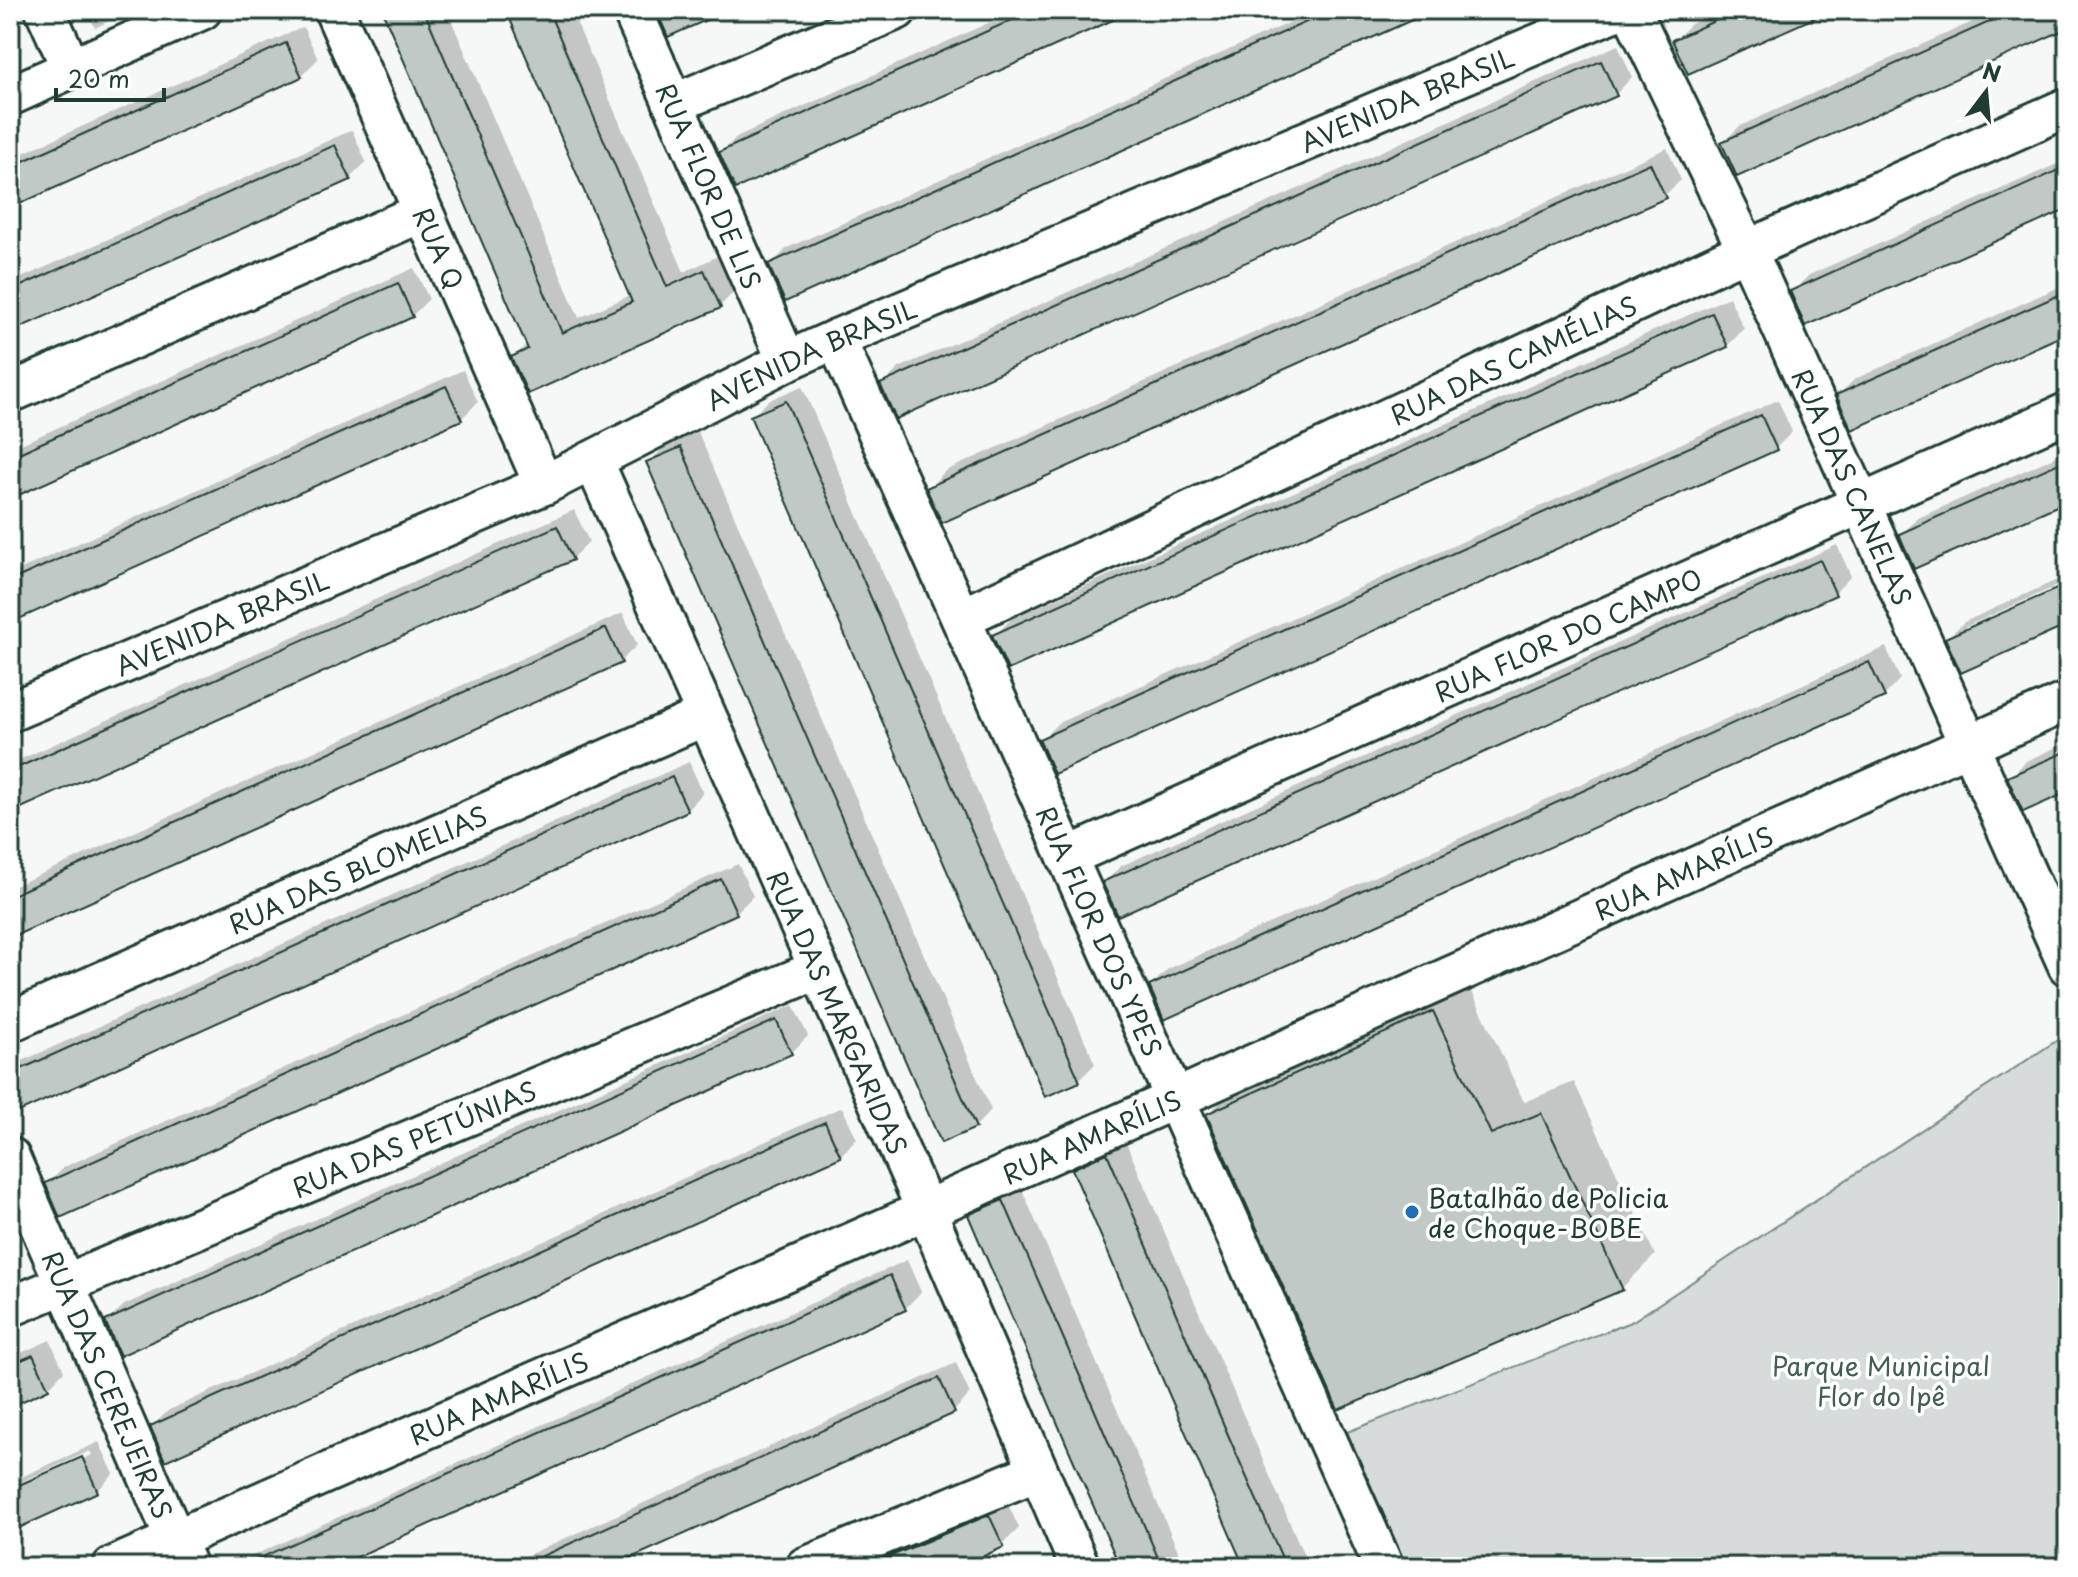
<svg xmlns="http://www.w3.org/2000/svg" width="2078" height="1577" viewBox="0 0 2078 1577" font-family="'Playpen Sans',sans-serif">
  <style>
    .green { fill: #d6dcdb; stroke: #7a8c88; stroke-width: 2 }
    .shadow { fill: #0003 }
    .building { fill: #c0c9c6; stroke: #1f3d34; stroke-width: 2 }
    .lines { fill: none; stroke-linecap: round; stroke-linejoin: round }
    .minor-casing { stroke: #1f3d34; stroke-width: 44 }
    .minor { stroke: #fff; stroke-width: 38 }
    .poi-dot { fill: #1f6fb2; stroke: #fff; stroke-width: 3 }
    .labels { text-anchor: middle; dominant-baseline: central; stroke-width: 7; stroke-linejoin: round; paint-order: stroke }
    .street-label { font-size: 26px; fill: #1f3d34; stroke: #fff }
    .poi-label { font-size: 26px; fill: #1f3d34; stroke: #fff; text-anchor: start }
    .park-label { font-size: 26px; fill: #445d55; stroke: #fff }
  </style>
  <rect width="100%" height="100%" fill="#f6f7f7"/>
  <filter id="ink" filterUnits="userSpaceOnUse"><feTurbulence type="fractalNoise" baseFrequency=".0125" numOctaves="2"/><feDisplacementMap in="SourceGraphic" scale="16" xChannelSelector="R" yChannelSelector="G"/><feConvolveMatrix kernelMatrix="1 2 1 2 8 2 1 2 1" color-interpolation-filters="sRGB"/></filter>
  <g filter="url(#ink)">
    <polygon class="green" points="2068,1033 2068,1567 1407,1567 1347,1432 1633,1321"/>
    <g class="shadow">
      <polygon points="87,10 132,10 95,28"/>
      <polygon points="384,10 447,10 579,318 631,295 508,10 571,10 684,272 720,255 736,290 720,306 514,357 528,343"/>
      <polygon points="1017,10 1130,10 721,152 738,136"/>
      <polygon points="1318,10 1431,10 771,265 787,248"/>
      <polygon points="1721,10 1826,10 1674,40 1691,24"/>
      <polygon points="1999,10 2068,10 2068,26 1723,142 1740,126"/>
      <polygon points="303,27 318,59 301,76 10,206 10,159"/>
      <polygon points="1618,45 1632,77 1616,94 883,384 899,368"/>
      <polygon points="352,130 366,162 350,178 10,331 10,283"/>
      <polygon points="1667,148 1681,180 1664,196 929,488 945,471"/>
      <polygon points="2068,159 2068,206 1792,292 1809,275"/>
      <polygon points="414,268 429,299 412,316 10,497 10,449"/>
      <polygon points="2068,283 2068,331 1838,395 1855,379"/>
      <polygon points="1729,297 1744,329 1727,346 995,636 1011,619"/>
      <polygon points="463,370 478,402 461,419 10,621 10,574"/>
      <polygon points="802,386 1095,1064 1079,1080 753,416 769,400"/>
      <polygon points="1778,400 1792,432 1776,448 1041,740 1058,723"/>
      <polygon points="698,432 991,1110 975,1127 649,463 665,446"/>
      <polygon points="2068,451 2068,498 1901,535 1918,518"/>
      <polygon points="574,510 589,542 572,558 10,811 10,764"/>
      <polygon points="1837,545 1851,576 1835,593 1105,882 1121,866"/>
      <polygon points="2068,575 2068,581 1965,627 1965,632 2068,585 2068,623 1947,638 1964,622"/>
      <polygon points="623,613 637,645 621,661 10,936 10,888"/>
      <polygon points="1886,647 1900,679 1884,696 1151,986 1168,969"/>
      <polygon points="2068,742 2068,790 2010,778 2026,761"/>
      <polygon points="689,762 703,793 687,810 10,1110 10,1068 13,1065"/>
      <polygon points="738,864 753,896 736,913 48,1184 64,1167"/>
      <polygon points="2068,870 2068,907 2056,882"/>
      <polygon points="1466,979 1524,1102 1574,1082 1655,1255 1622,1288 1339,1407 1208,1114 1241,1082"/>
      <polygon points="793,1005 808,1036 791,1053 107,1322 124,1305"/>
      <polygon points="842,1107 857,1139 840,1156 152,1426 169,1410"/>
      <polygon points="1124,1138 1309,1567 1246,1567 1074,1169 1091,1153"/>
      <polygon points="1020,1185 1185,1567 1122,1567 970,1216 987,1199"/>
      <polygon points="907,1260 921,1292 905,1309 329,1567 228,1567"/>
      <polygon points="50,1340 64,1371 48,1388 10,1405 10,1358"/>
      <polygon points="956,1363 970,1394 954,1411 606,1567 501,1567"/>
      <polygon points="99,1442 114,1474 97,1491 10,1529 10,1492 92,1455 90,1451 10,1487 10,1482"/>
      <polygon points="1006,1500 1019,1528 1002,1545 954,1567 848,1567"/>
    </g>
    <g class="building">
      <polygon points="382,10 424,10 562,333 632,302 506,10 548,10 667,287 704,270 721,308 528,394 511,357 528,349"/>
      <polygon points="656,10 729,10 668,37"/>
      <polygon points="1034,10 1135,10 735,189 719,152"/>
      <polygon points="1333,10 1434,10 785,302 768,264"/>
      <polygon points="1739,10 1832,10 1688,74 1672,40"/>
      <polygon points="2016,10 2068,10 2068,28 1737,177 1721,142"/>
      <polygon points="286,43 302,77 17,205 10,190 10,167"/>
      <polygon points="1601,61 1617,96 896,419 880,384"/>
      <polygon points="335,145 351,180 17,329 10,314 10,291"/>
      <polygon points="1650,163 1666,198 942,523 926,488"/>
      <polygon points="2068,166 2068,209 1805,326 1790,291"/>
      <polygon points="398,283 413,317 10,499 10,457"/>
      <polygon points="2068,291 2068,333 1852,430 1836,395"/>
      <polygon points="1712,313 1728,347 1008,670 992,635"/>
      <polygon points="446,386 462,420 10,623 10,581"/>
      <polygon points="786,401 1080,1082 1045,1097 750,416"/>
      <polygon points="1761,415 1777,450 1054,774 1039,739"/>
      <polygon points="681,447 976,1128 941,1143 646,462"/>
      <polygon points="2068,459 2068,501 1914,569 1899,534"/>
      <polygon points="557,526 573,560 10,813 10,771"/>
      <polygon points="1820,560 1836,595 1118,916 1102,882"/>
      <polygon points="2068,584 2068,625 1961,673 1945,638"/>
      <polygon points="606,628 622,663 10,938 10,896"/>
      <polygon points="1869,662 1885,697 1164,1020 1149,986"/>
      <polygon points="2068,751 2068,792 2023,812 2007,777"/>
      <polygon points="672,777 688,811 10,1116 10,1074"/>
      <polygon points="721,879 737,914 60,1218 45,1183"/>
      <polygon points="1433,1011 1491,1134 1541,1113 1623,1290 1338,1410 1206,1114"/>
      <polygon points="776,1020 792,1054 120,1356 105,1321"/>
      <polygon points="825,1122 841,1157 165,1461 150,1426"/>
      <polygon points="1107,1153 1229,1437 1286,1567 1244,1567 1152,1355 1072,1169"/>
      <polygon points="1003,1200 1089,1397 1162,1567 1120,1567 1069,1450 968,1215"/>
      <polygon points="890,1275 906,1310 334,1567 240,1567"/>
      <polygon points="33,1355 49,1389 10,1407 10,1365"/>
      <polygon points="939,1378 955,1413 774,1494 611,1567 518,1567"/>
      <polygon points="82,1457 98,1492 10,1532 10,1489"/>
      <polygon points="989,1515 1004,1547 959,1567 865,1567"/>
    </g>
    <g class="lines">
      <defs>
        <g id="minor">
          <polyline points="45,10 71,68"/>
          <path id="s1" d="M334,10l210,475"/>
          <path id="s2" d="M632,10l155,351"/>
          <path id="s3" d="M1631,10l116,240 321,716"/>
          <polyline points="10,96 202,10"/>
          <polyline points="673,104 897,10"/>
          <path id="s4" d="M836,339l548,1228"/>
          <polyline points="10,393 423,212"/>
          <path id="s5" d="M593,460l333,750 154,357"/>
          <path id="s6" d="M961,618l786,-368 321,-143"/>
          <path id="s7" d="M10,712l534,-227 243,-124 49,-22 782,-329"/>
          <path id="s8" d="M1067,857l1001,-445"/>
          <path id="s9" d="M10,1022l695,-306"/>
          <path id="s10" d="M10,1157l177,410"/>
          <path id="s11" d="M10,1307l807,-337"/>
          <path id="s12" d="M112,1567l814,-357 1142,-509"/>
          <polyline points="805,1567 1038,1471"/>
        </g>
      </defs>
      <use href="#minor" class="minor-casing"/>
      <use href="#minor" class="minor"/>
    </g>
  </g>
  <circle class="poi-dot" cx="1412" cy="1212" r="8"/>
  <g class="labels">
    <g class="street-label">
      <text stroke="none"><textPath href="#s7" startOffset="1526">AVENIDA BRASIL</textPath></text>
      <text stroke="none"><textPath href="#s2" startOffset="192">RUA FLOR DE LIS</textPath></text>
      <text stroke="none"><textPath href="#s1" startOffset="260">RUA Q</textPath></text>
      <text stroke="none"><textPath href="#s7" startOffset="878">AVENIDA BRASIL</textPath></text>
      <text stroke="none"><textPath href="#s6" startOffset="610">RUA DAS CAMÉLIAS</textPath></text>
      <text stroke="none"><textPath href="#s3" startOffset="526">RUA DAS CANELAS</textPath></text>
      <text stroke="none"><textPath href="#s7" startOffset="230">AVENIDA BRASIL</textPath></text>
      <text stroke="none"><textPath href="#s8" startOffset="548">RUA FLOR DO CAMPO</textPath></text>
      <text stroke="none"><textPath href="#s9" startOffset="380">RUA DAS BLOMELIAS</textPath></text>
      <text stroke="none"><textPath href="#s12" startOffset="1718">RUA AMARÍLIS</textPath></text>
      <text stroke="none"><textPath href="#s4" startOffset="648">RUA FLOR DOS YPES</textPath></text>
      <text stroke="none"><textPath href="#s5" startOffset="604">RUA DAS MARGARIDAS</textPath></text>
      <text stroke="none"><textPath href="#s12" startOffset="1070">RUA AMARÍLIS</textPath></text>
      <text stroke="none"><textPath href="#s11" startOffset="438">RUA DAS PETÚNIAS</textPath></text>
      <text stroke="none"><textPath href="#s10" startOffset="248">RUA DAS CEREJEIRAS</textPath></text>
      <text stroke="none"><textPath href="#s12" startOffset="422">RUA AMARÍLIS</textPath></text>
    </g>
    <g class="poi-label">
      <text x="1428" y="1197">Batalhão de Policia<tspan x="1428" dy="30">de Choque-BOBE</tspan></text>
    </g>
    <g class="park-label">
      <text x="1881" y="1365">Parque Municipal<tspan x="1881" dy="30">Flor do Ipê</tspan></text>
    </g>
  </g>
  <rect width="2078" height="1577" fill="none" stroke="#fff" stroke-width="40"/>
  <rect x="20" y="20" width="2038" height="1537" fill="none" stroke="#1f3d34" stroke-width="3" filter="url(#ink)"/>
  <g transform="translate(1986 92) rotate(16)" stroke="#ffffff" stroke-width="6" paint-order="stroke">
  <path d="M0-6L14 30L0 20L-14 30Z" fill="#1f3d34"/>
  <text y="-12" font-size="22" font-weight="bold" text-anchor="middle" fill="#1f3d34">N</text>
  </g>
  <path d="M56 88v12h108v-12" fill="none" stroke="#1f3d34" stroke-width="4"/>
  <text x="68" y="88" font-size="24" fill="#1f3d34" stroke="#ffffff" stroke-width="6" paint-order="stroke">20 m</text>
</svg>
